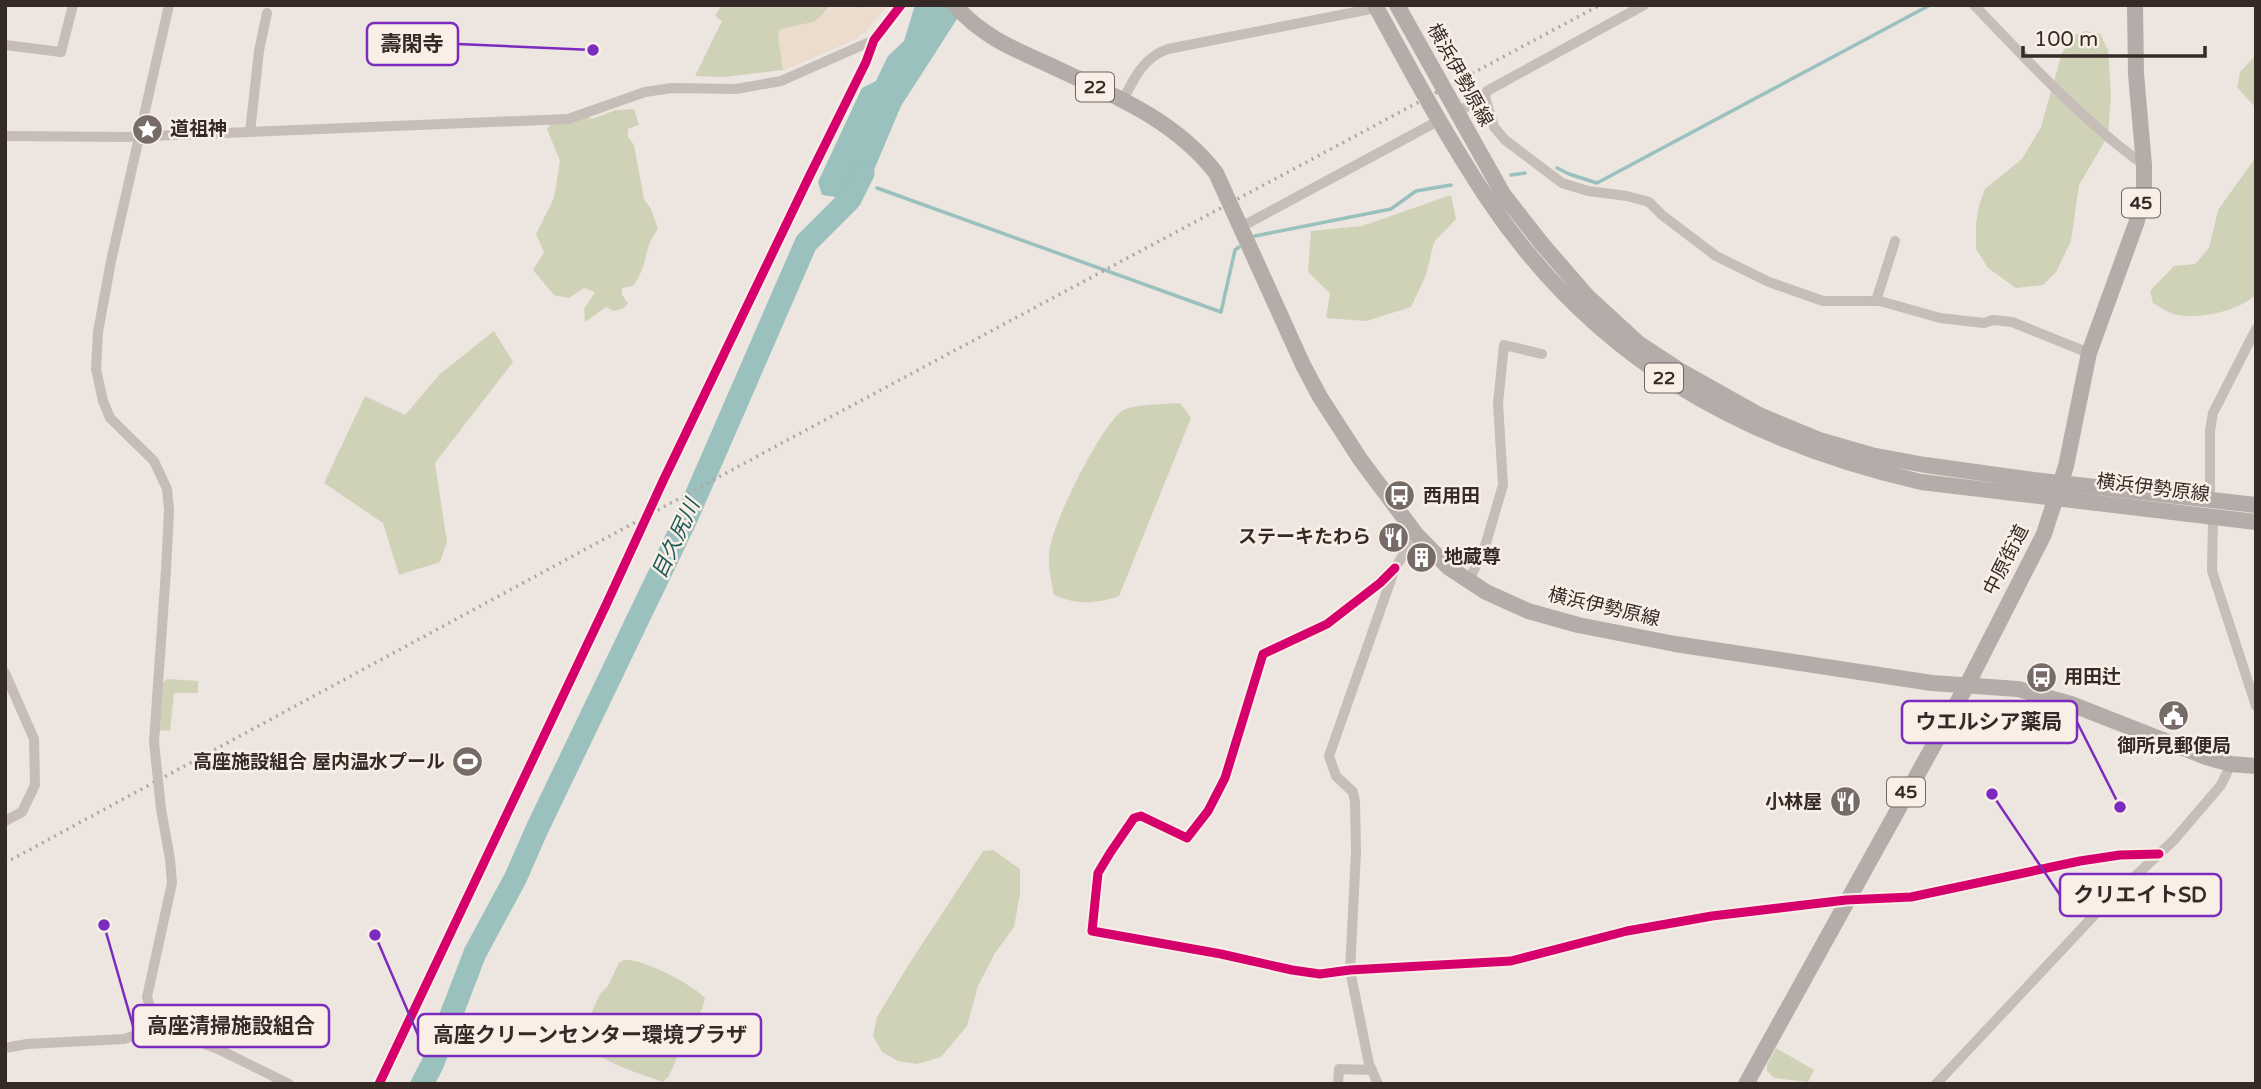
<svg xmlns="http://www.w3.org/2000/svg" width="2261" height="1089" viewBox="0 0 2261 1089" font-family="'Varela Round','Noto Sans JP',sans-serif">
  <style>
    .green { fill: #d0d2b8 }
    .plaza { fill: #ecdccd }
    .water { fill: #9ac1bd }
    .lines { fill: none; stroke-linecap: round; stroke-linejoin: round }
    .stream { stroke: #9ac1bd; stroke-width: 3.5 }
    .river { stroke: #9ac1bd; stroke-width: 23 }
    .minor { stroke: #c6bdb8; stroke-width: 10 }
    .primary { stroke: #b4aca8; stroke-width: 16 }
    .rail { stroke: #ada6a2; stroke-width: 3.5; stroke-dasharray: 2 5; stroke-linecap: butt }
    .minor-bridge { stroke: #c6bdb8; stroke-width: 10 }
    .cycleway-casing { stroke: #faefe6; stroke-width: 13 }
    .cycleway { stroke: #d6006c; stroke-width: 9 }
    .labels { text-anchor: middle; dominant-baseline: central; stroke-width: 5; stroke-linejoin: round; paint-order: stroke }
    .shield { fill: #faefe6; stroke: #716560; stroke-width: 2 }
    .shield-label { font-size: 18px; font-weight: bold; fill: #362a26 }
    .street-label { font-size: 19px; fill: #362a26; stroke: #faefe6 }
    .poi-label { font-size: 19px; font-weight: bold; fill: #362a26; stroke: #faefe6; text-anchor: start }
    .water-label { font-size: 21px; font-style: italic; fill: #1a5a58; stroke: #faefe6 }
    .leader { fill: none; stroke: #7b2cbf; stroke-width: 2.5 }
    .callout-dot { fill: #7b2cbf; stroke: #faefe6; stroke-width: 2.5 }
    .callout { fill: #faefe6; stroke: #7b2cbf; stroke-width: 2.5 }
    .callout-label { font-size: 21px; text-anchor: middle; font-weight: bold; fill: #362a26 }
  </style>
  <rect width="100%" height="100%" fill="#ede5df"/>
  <g class="green">
    <polygon points="721,5 887,5 866,31 853,40 783,70 724,77 695,76 722,21 715,16"/>
    <polygon points="2085,31 2100,34 2108,50 2111,96 2108,136 2079,185 2071,241 2056,272 2043,285 2016,288 1988,268 1976,249 1976,223 1979,205 1985,189 2022,159 2041,127 2061,56 2070,37"/>
    <polygon points="2256,55 2256,114 2254,106 2237,87 2240,72"/>
    <path d="M634,109l5,16 -11,4v8l6,8 10,54 7,10 7,20c-15,18 -9,36 -25,57l-11,2v7l6,8 -4,5 -10,3 -8,-4 -21,15 -1,-13 11,-17 -11,-4 -15,10 -15,-3 -21,-25 11,-18 -8,-18 18,-36 6,-37 -13,-32 7,-9 29,-7 9,6 24,-9z"/>
    <path d="M2256,157v137c-16,18 -61,26 -83,20 -7,-2 -14,-8 -20,-11l-3,-12 24,-25 21,-2 14,-16 9,-38z"/>
    <polygon points="1451,195 1456,219 1434,242 1426,275 1411,307 1366,321 1326,318 1330,293 1308,272 1311,231 1362,226"/>
    <polygon points="494,331 513,362 435,463 447,542 440,562 399,575 383,523 324,483 365,396 405,415 440,374"/>
    <path d="M1180,403l11,15 -72,178c-24,8 -42,9 -65,-1 -3,-15 -7,-32 -4,-48 5,-28 50,-120 72,-136 9,-7 45,-7 58,-8z"/>
    <polygon points="167,679 198,681 198,693 174,693 170,731 158,730 162,683"/>
    <polygon points="993,850 1020,869 1020,894 1014,927 995,953 978,986 967,1026 941,1057 917,1064 898,1061 882,1052 873,1036 877,1017 909,964 983,851"/>
    <path d="M624,960c18,-2 68,24 81,38l-3,11 -12,19 -21,48 -6,6 -37,-13 -47,-22v-6l21,-47 8,-8 11,-23z"/>
    <polygon points="1776,1048 1814,1070 1808,1082 1774,1078 1767,1071 1767,1065"/>
  </g>
  <polygon class="plaza" points="830,5 851,5 858,8 861,5 887,5 866,31 853,40 783,70 778,37 780,29 813,22 820,17"/>
  <polygon class="water" points="915,5 966,5 901,106 863,196 850,199 822,195 818,182 862,88 876,81 888,56 904,41"/>
  <g class="lines">
    <g class="stream">
      <polyline points="1557,168 1569,174 1597,183 1930,5"/>
      <polyline points="1511,175 1525,173"/>
      <polyline points="877,188 1221,312 1235,250 1239,247"/>
      <polyline points="1255,236 1391,209 1416,191 1451,185"/>
    </g>
    <polyline class="river" points="422,1084 432,1065 475,953 516,877 537,829 686,519 806,243 850,199 863,173"/>
    <g class="minor">
      <path d="M1974,5c54,56 108,115 170,160"/>
      <polyline points="5,45 61,52 73,5"/>
      <polyline points="1485,97 1494,127 1505,140 1562,183 1588,191 1627,196 1649,202 1662,215 1716,256 1769,282 1823,301 1880,301 1940,318 1984,323 1993,320 2012,322 2089,353"/>
      <path d="M1123,100c11,-22 21,-43 45,-51l208,-41"/>
      <polyline points="1457,112 1485,97 1487,91 1644,5"/>
      <polyline points="250,132 259,51 267,13"/>
      <polyline points="5,136 126,137 568,119 645,92 672,88 736,89 781,81 874,40"/>
      <polyline points="1241,227 1438,121"/>
      <polyline points="1876,301 1895,241"/>
      <polyline points="2210,500 2210,431 2213,413 2256,329"/>
      <polyline points="2213,517 2212,571 2256,706"/>
      <polyline points="1395,568 1380,583 1327,624 1263,654 1225,778 1208,811 1187,838 1141,816 1134,818 1110,853 1098,873 1092,931 1221,954 1292,970 1320,974 1350,970 1511,961 1627,931 1712,916 1846,900 1911,897 2080,861 2120,855 2159,854"/>
      <polyline points="1469,581 1486,543 1503,485 1498,403 1504,345 1542,354"/>
      <polyline points="5,673 34,739 35,785 22,812 5,821"/>
      <polyline points="154,742 166,570 169,510 167,489 154,461 110,418 103,401 96,369 98,332 111,261 169,5"/>
      <polyline points="156,1027 147,997 172,883 170,859 161,809"/>
      <polyline points="5,1048 27,1044 124,1039 162,1027 218,1049 289,1084"/>
      <polyline points="379,1084 606,605 663,481 808,179 866,62 874,40 901,5"/>
      <polyline points="1338,1084 1339,1069 1372,1070"/>
      <polyline points="1378,1084 1369,1064 1350,970 1356,852 1355,802 1353,792 1336,776 1329,756 1395,568 1416,534"/>
      <polyline points="1936,1084 2101,908 2174,840 2221,785 2231,764"/>
    </g>
    <g class="primary">
      <path d="M955,5c24,29 56,43 90,58 61,29 128,54 171,110l87,192 17,32 40,62 56,75 32,33 38,25 42,19 50,14 97,19 257,39 86,6 53,15 135,53 25,7 25,2"/>
      <path d="M1375,5c36,66 71,131 112,193 106,159 252,242 434,284l335,40"/>
      <polyline points="1397,5 1503,194 1542,244 1588,297 1638,343 1679,370 1759,415 1819,440 1871,455 1925,465 2026,479 2256,505"/>
      <polyline points="1746,1084 1967,685 2044,534 2066,466 2089,353 2137,221 2144,189 2144,165 2136,74 2135,5"/>
    </g>
    <polyline class="rail" points="5,863 780,444 1600,5"/>
    <polyline class="minor-bridge" points="154,742 161,809"/>
    <defs>
      <g id="cycleway">
        <polyline points="1395,568 1380,583 1327,624 1263,654 1225,778 1208,811 1187,838 1141,816 1134,818 1110,853 1098,873 1092,931 1221,954 1292,970 1320,974 1350,970 1511,961 1627,931 1712,916 1846,900 1911,897 2080,861 2120,855 2159,854"/>
        <polyline points="379,1084 606,605 663,481 808,179 866,62 874,40 901,5"/>
      </g>
    </defs>
    <use href="#cycleway" class="cycleway-casing"/>
    <use href="#cycleway" class="cycleway"/>
  </g>
  <defs>
    <symbol id="sight-disc" viewBox="-11 -11 22 22"><circle r="9.5" fill="#766b67" stroke="#faefe6"/><path d="M0-6L1.8-2.2L6-1.7L2.9 1.2L3.7 5.4L0 3.3L-3.7 5.4L-2.9 1.2L-6-1.7L-1.8-2.2Z" fill="#fff"/></symbol>
    <symbol id="bus-disc" viewBox="-11 -11 22 22"><circle r="9.5" fill="#766b67" stroke="#faefe6"/><path d="M-5-6H5V4H4V6H2V4H-2V6H-4V4H-5ZM-3.5-4V0h7V-4ZM-3.5 1.2v1.5H-2V1.2ZM2 1.2v1.5H3.5V1.2Z" fill="#fff"/></symbol>
    <symbol id="restaurant-disc" viewBox="-11 -11 22 22"><circle r="9.5" fill="#766b67" stroke="#faefe6"/><path d="M-5-6h1v4h1v-4h1v4h1v-4h1v5L-1.5 .5V6h-2V.5L-5-1ZM5-6V6H3V1.5H1.5Q1.5-4 5-6Z" fill="#fff"/></symbol>
    <symbol id="building-disc" viewBox="-11 -11 22 22"><circle r="9.5" fill="#766b67" stroke="#faefe6"/><path d="M-4-6H4V6H1V3H-1V6H-4ZM-2.5-4.3h1.7v1.8h-1.7ZM.8-4.3h1.7v1.8H.8ZM-2.5-1h1.7V.8h-1.7ZM.8-1h1.7V.8H.8Z" fill="#fff"/></symbol>
    <symbol id="civic-disc" viewBox="-11 -11 22 22"><circle r="9.5" fill="#766b67" stroke="#faefe6"/><path d="M-.6-6.5H3V-4.5H.6V-3L4-1V1h2V6H-6V1h2V-1L-.6-3ZM-1.2 2.5V6h2.4V2.5Z" fill="#fff"/></symbol>
    <symbol id="stadium-disc" viewBox="-11 -11 22 22"><circle r="9.5" fill="#766b67" stroke="#faefe6"/><path d="M0-5a6.5 5 0 1 0 0 10a6.5 5 0 1 0 0-10ZM-3.5-1.8h7v3.6h-7Z" fill="#fff"/></symbol>
  </defs>
  <g fill-rule="evenodd">
    <use href="#sight-disc" x="130" y="112" width="35" height="35"/>
    <use href="#bus-disc" x="1382" y="478" width="35" height="35"/>
    <use href="#restaurant-disc" x="1376" y="520" width="35" height="35"/>
    <use href="#building-disc" x="1404" y="540" width="35" height="35"/>
    <use href="#bus-disc" x="2024" y="660" width="35" height="35"/>
    <use href="#civic-disc" x="2156" y="698" width="35" height="35"/>
    <use href="#stadium-disc" x="450" y="744" width="35" height="35"/>
    <use href="#restaurant-disc" x="1828" y="784" width="35" height="35"/>
  </g>
  <g class="labels">
    <g class="shield">
      <rect x="1076" y="72.5" width="38" height="29" rx="5"/>
      <rect x="2122" y="188.5" width="38" height="29" rx="5"/>
      <rect x="1645" y="363.5" width="38" height="29" rx="5"/>
      <rect x="1887" y="777.5" width="38" height="29" rx="5"/>
    </g>
    <g class="shield-label">
      <text x="1095" y="87">22</text>
      <text x="2141" y="203">45</text>
      <text x="1664" y="378">22</text>
      <text x="1906" y="792">45</text>
    </g>
    <g class="street-label">
      <text transform="translate(1460 75) rotate(61)">横浜伊勢原線</text>
      <text transform="translate(2153 488) rotate(7)">横浜伊勢原線</text>
      <text transform="translate(2006 560) rotate(-63)">中原街道</text>
      <text transform="translate(1604 607) rotate(13)">横浜伊勢原線</text>
    </g>
    <g class="poi-label">
      <text x="170" y="129">道祖神</text>
      <text x="1423" y="496">西用田</text>
      <text x="1371" y="537" text-anchor="end">ステーキたわら</text>
      <text x="1444" y="557">地蔵尊</text>
      <text x="2064" y="677">用田辻</text>
      <text x="2174" y="746" text-anchor="middle">御所見郵便局</text>
      <text x="445" y="762" text-anchor="end">高座施設組合 屋内温水プール</text>
      <text x="1822" y="802" text-anchor="end">小林屋</text>
    </g>
    <g class="water-label">
      <text transform="translate(676 539) rotate(-65)">目久尻川</text>
    </g>
  </g>
  <path class="leader" d="M593 50L458 44M2120 807L2077 722M1992 794L2060 895M104 925L133 1026M375 935L418 1035"/>
  <g class="callout-dot">
    <circle cx="593" cy="50" r="7"/>
    <circle cx="2120" cy="807" r="7"/>
    <circle cx="1992" cy="794" r="7"/>
    <circle cx="104" cy="925" r="7"/>
    <circle cx="375" cy="935" r="7"/>
  </g>
  <g class="callout">
    <rect x="367" y="23" width="91" height="42" rx="7"/>
    <rect x="1902" y="701" width="175" height="42" rx="7"/>
    <rect x="2060" y="874" width="161" height="42" rx="7"/>
    <rect x="133" y="1005" width="196" height="42" rx="7"/>
    <rect x="418" y="1014" width="343" height="42" rx="7"/>
  </g>
  <g class="callout-label">
    <text x="412" y="51">壽閑寺</text>
    <text x="1989" y="729">ウエルシア薬局</text>
    <text x="2140" y="902">クリエイトSD</text>
    <text x="231" y="1033">高座清掃施設組合</text>
    <text x="590" y="1042">高座クリーンセンター環境プラザ</text>
  </g>
  <rect width="2261" height="1089" fill="none" stroke="#362a26" stroke-width="14"/>
  <path d="M2023 46v10h182v-10" fill="none" stroke="#362a26" stroke-width="3.5"/>
  <text x="2034" y="46" font-size="21" fill="#362a26" stroke="#faefe6" stroke-width="5" paint-order="stroke">100 m</text>
</svg>
